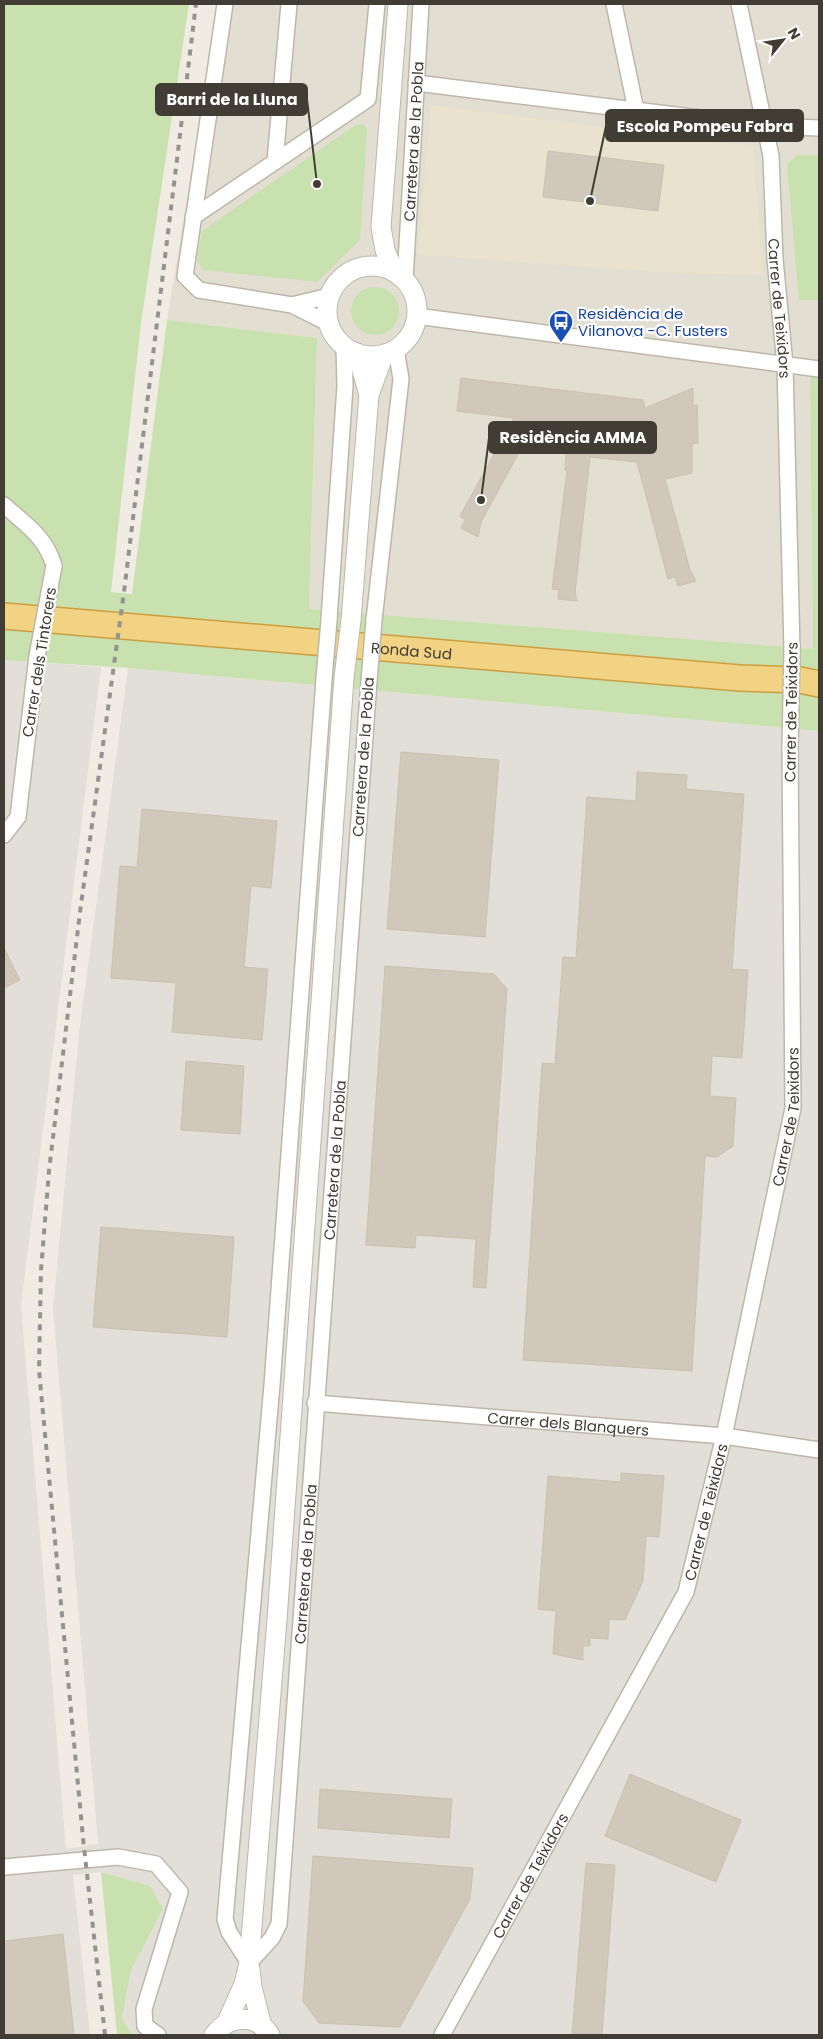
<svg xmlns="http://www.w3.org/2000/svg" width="823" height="2039" viewBox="0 0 823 2039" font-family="Poppins,sans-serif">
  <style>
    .residential { fill: #e3ded2 }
    .industrial { fill: #e2ded8 }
    .education { fill: #e8e2ce }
    .green { fill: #c9e1af }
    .building { fill: #d0c8ba; stroke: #cac0ae }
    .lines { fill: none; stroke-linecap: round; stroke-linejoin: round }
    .minor-casing { stroke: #bdb7aa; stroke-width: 18 }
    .tertiary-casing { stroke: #bdb7aa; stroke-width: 21 }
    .trunk-casing { stroke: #cd9e40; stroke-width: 28 }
    .minor { stroke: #fff; stroke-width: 15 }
    .tertiary { stroke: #fff; stroke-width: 19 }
    .trunk { stroke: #f2d384; stroke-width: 25 }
    .rail { stroke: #939393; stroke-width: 4; stroke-dasharray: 6 6; stroke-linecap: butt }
    .minor-bridge-casing { stroke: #bdb7aa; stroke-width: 18; stroke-linecap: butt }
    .tertiary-bridge-casing { stroke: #bdb7aa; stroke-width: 21; stroke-linecap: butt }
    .minor-bridge { stroke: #fff; stroke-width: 15 }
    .tertiary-bridge { stroke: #fff; stroke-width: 19 }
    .labels { text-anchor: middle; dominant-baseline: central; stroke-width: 4.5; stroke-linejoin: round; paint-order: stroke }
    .street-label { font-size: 15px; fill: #413c34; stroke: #fff }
    .transit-label { font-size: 15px; fill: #164399; stroke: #fff; text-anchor: start }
    .leader { fill: none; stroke: #413c34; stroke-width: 2 }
    .callout-dot { fill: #413c34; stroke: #fff; stroke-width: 2 }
    .callout { fill: #413c34; stroke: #413c34; stroke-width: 2 }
    .callout-label { font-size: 16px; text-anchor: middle; font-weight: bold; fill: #fff }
  </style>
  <rect width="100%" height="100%" fill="#f0ece3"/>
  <polygon class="residential" points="219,4 819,4 819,377 810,376 813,649 309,609 317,338 167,320"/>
  <polygon class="industrial" points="4,660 101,667 21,1305 66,1849 98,1844 53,1309 79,1033 128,668 819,731 819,2035 132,2035 122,2018 131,1970 163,1909 150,1886 101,1872 73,1875 90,2035 4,2035"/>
  <polygon class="education" points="431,105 753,147 763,275 678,273 418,255"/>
  <g class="green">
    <polygon points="4,4 189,4 141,323 111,592 132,594 167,320 317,338 309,609 813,649 810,376 819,377 819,731 128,668 4,660"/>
    <polygon points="360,124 364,125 367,129 360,240 317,282 203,270 197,261 202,231 354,126"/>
    <polygon points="797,155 819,155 819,300 799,300 787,164"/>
    <circle cx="375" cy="311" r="24"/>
    <polygon points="101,1872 150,1886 163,1909 131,1970 122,2018 132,2035 117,2035"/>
  </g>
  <g class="building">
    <polygon points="548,151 664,165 658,211 543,197"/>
    <polygon points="461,378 643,400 645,408 693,388 693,406 697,405 698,443 692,444 692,473 665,479 690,570 696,581 678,586 675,577 668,579 637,462 590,457 575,593 577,601 558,599 559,590 552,589 567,471 565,470 566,454 521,449 481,522 478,537 461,528 465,520 460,516 514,418 457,411"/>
    <polygon points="401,752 499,760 485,937 387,929"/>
    <polygon points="637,772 687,775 686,789 744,794 732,969 748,970 742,1058 712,1056 710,1096 736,1098 733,1146 717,1157 705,1156 692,1371 523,1360 542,1063 555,1064 563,957 576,958 587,797 636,801"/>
    <polygon points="142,809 277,821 271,888 251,886 244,967 268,969 262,1040 172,1032 176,983 111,978 120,866 137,867"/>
    <polygon points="4,948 20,980 4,988"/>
    <polygon points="385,966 494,974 507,989 486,1288 473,1287 476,1239 416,1235 415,1248 366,1245"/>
    <polygon points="186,1061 244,1066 240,1134 181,1130"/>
    <polygon points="101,1227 234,1237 227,1337 93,1327"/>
    <polygon points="621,1473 664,1476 659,1537 646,1536 643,1581 625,1620 609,1619 608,1639 590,1638 590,1646 583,1646 583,1660 553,1654 556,1611 538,1609 548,1476 621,1482"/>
    <polygon points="630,1774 741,1820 716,1882 605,1836"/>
    <polygon points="320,1789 452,1799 449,1838 318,1828"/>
    <polygon points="313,1856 473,1868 470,1899 400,2027 319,2023 303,2001"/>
    <polygon points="586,1863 615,1865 602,2035 572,2035"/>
    <polygon points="63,1934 74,2035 4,2035 4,1941"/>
  </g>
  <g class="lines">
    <defs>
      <g id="minor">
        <polyline points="225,4 185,276 199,290 292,305 328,323"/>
        <polyline points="614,4 636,110"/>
        <path id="s1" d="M739,4l32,152 4,103 10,106 7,285"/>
        <polyline points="416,83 765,126 819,128"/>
        <polyline points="275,161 289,4"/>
        <polyline points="193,217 368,99 377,4"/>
        <path id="s2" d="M405,280l16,-276"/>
        <polyline points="292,305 329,296"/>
        <polyline points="416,316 819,369"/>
        <path d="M4,505c22,20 42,32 50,61"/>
        <polyline points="329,620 345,386 344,346"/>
        <polyline points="374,620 401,379 396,349"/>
        <path id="s3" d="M324,679l-52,706 -47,534 4,13 20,31 23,-25 7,-14 90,-1243"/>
        <polyline points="4,835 18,817 37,656"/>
        <path id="s4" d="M315,1403l409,33 95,14"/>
        <polyline points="4,1867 118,1857 156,1864 180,1892 144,2009 145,2026 158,2035"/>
        <path id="s5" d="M442,2035l244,-443 38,-156 69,-328 -3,-359"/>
      </g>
      <g id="tertiary">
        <circle cx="372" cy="311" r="45"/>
        <polyline points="394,272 385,250 381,227 398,4"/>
        <polyline points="357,353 369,395"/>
        <polyline points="351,620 369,395 384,354"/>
        <polyline points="250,1969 252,1987 262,2026"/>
        <polyline points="227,2022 244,1984 249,1963 277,1620 344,678"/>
        <path d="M214,2035c15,-20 42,-22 56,0"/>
      </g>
      <g id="trunk">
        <path id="s6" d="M4,616l736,62 60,2 19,4"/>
      </g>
    </defs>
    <use href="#minor" class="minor-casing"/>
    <use href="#tertiary" class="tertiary-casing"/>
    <use href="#trunk" class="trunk-casing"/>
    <use href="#minor" class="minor"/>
    <use href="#tertiary" class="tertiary"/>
    <use href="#trunk" class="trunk"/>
    <polyline class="rail" points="105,2035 83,1838 39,1370 41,1270 49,1171 80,912 124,592 196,4"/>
    <defs>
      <g id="minor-bridge">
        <polyline points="37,656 54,566"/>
        <polyline points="324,679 329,620"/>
        <polyline points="369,681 374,620"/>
        <polyline points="790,749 792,650"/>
      </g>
      <polyline id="tertiary-bridge" points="344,678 351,620"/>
    </defs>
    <use href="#minor-bridge" class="minor-bridge-casing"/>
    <use href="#tertiary-bridge" class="tertiary-bridge-casing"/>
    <use href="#minor-bridge" class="minor-bridge"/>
    <use href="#tertiary-bridge" class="tertiary-bridge"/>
  </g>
  <defs>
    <symbol id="bus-pin" viewBox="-11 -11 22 30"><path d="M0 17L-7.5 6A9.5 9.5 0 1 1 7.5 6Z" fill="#1a4fb4" stroke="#fff"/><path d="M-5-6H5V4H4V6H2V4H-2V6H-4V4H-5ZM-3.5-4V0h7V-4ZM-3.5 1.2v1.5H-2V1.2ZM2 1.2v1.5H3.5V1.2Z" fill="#fff"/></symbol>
  </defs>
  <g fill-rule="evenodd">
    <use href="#bus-pin" x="547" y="308" width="28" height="38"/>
  </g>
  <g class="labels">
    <g class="street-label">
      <text stroke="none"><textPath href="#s2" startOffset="139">Carretera de la Pobla</textPath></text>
      <text stroke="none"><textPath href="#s1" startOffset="308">Carrer de Teixidors</textPath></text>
      <text stroke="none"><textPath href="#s6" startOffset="409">Ronda Sud</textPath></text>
      <text transform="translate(39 662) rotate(-81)">Carrer dels Tintorers</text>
      <text transform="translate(791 712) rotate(-89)">Carrer de Teixidors</text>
      <text transform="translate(363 757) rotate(-86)">Carretera de la Pobla</text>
      <text stroke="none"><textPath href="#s5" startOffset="992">Carrer de Teixidors</textPath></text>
      <text stroke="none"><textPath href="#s3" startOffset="2110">Carretera de la Pobla</textPath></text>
      <text stroke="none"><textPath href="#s4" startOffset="254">Carrer dels Blanquers</textPath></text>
      <text stroke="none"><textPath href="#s5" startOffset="588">Carrer de Teixidors</textPath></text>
      <text stroke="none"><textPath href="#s3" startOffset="1705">Carretera de la Pobla</textPath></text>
      <text stroke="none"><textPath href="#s5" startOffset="182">Carrer de Teixidors</textPath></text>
    </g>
    <g class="transit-label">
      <text x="578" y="313">Residència de<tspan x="578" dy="17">Vilanova -C. Fusters</tspan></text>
    </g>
  </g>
  <path class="leader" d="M317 184L307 99M590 201L606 126M481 500L489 438"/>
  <g class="callout-dot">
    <circle cx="317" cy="184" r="5"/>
    <circle cx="590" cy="201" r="5"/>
    <circle cx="481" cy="500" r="5"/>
  </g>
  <g class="callout">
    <rect x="156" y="84" width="151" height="31" rx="5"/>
    <rect x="606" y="110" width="197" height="31" rx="5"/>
    <rect x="489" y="422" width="167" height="31" rx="5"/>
  </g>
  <g class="callout-label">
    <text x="232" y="105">Barri de la Lluna</text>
    <text x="705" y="132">Escola Pompeu Fabra</text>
    <text x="573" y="443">Residència AMMA</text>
  </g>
  <rect width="823" height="2039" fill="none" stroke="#413c34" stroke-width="10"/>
  <g transform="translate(783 40) rotate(60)" stroke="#ffffff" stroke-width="4" paint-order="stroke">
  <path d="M0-4L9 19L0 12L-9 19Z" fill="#413c34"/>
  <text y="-8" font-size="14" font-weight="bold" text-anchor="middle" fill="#413c34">N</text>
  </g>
</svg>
